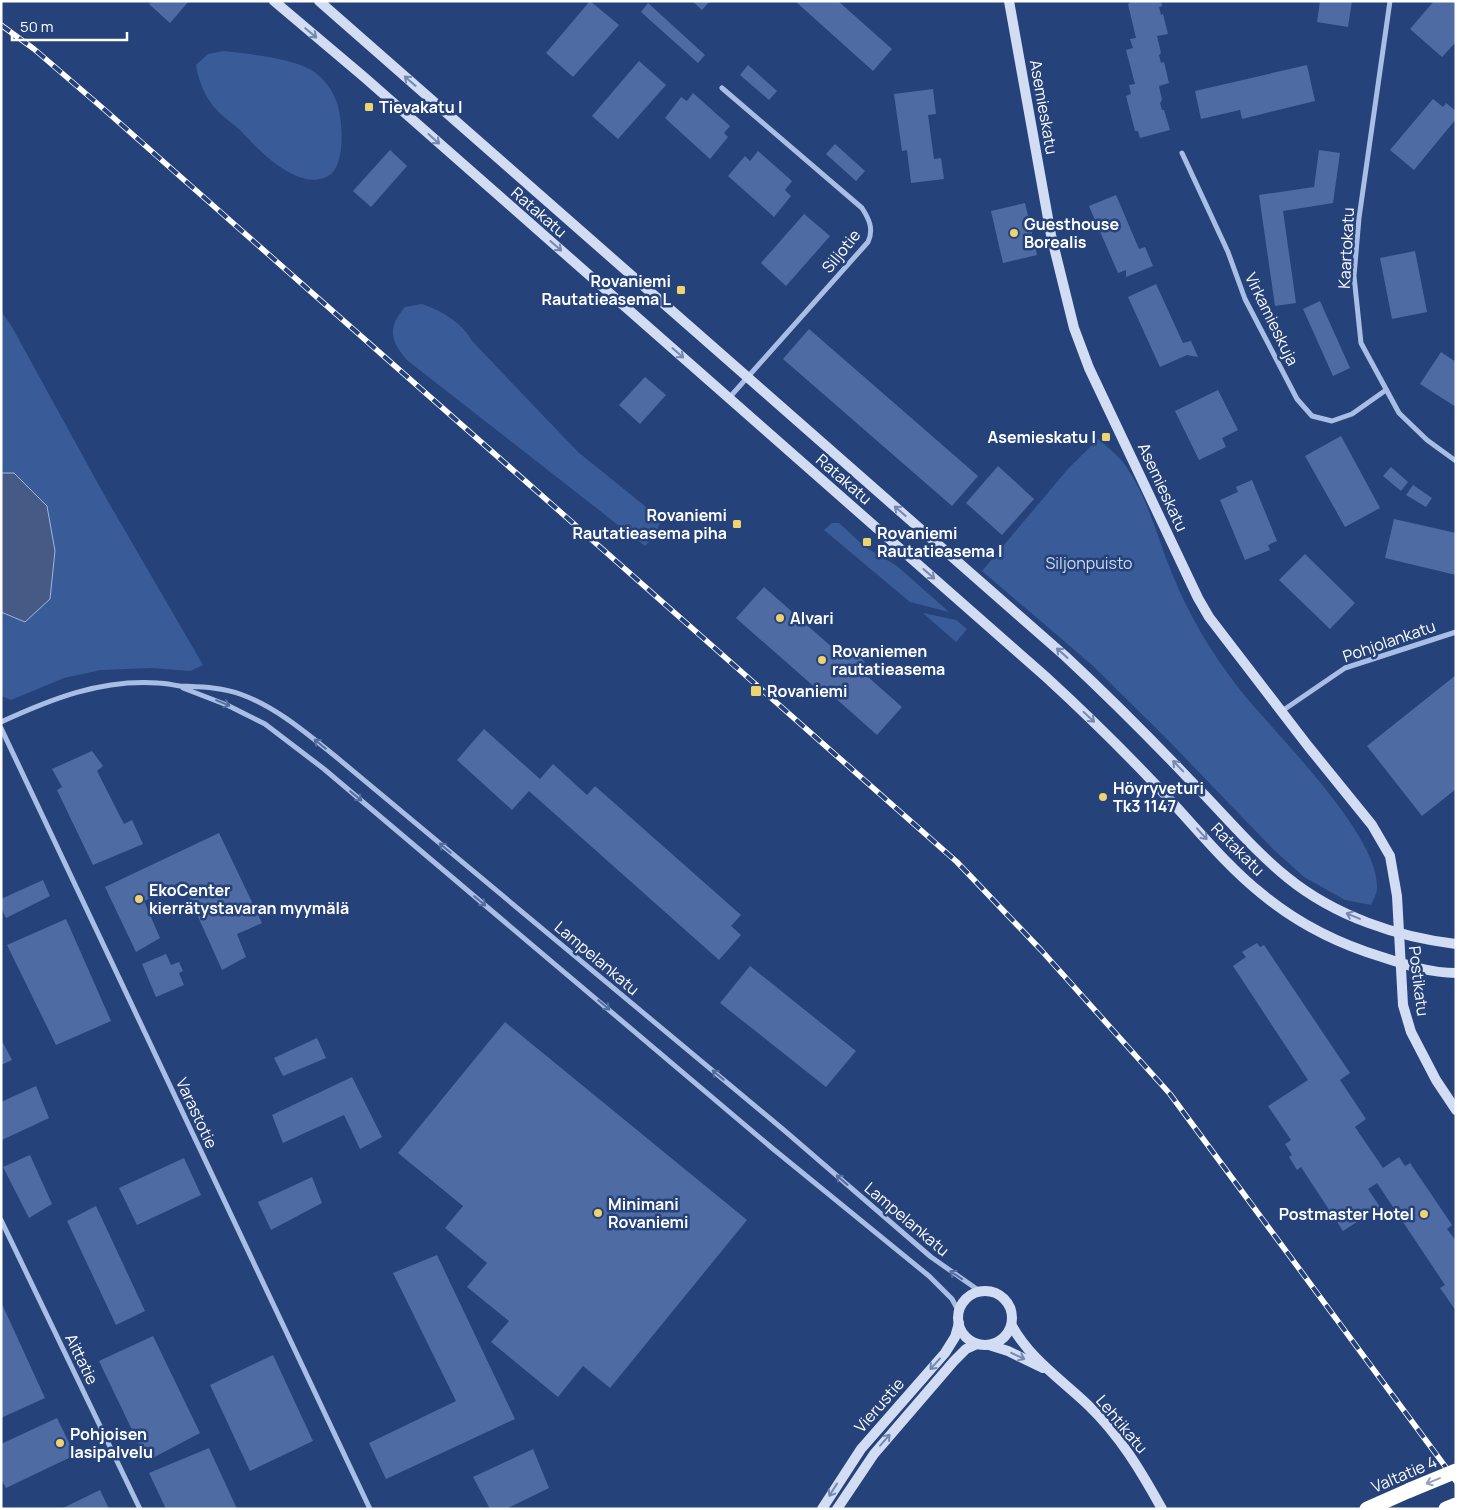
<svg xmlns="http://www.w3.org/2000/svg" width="1457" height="1510" viewBox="0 0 1457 1510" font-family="Manrope,sans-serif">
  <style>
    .green { fill: #395b97 }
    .water { fill: #455a84; stroke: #9db7e4 }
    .building { fill: #4e6ca3 }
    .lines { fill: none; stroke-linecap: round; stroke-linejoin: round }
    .street { stroke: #a9bee4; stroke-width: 5 }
    .secondary { stroke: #d2ddf4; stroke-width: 10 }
    .highway { stroke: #fff; stroke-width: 15 }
    .rail-casing { stroke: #fff; stroke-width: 5.5 }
    .rail { stroke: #26427a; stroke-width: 4; stroke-dasharray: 11; stroke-linecap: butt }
    .highway-bridge { stroke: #fff; stroke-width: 15 }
    .oneway { stroke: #7388b1 }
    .oneway2 { stroke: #546d9f }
    .oneway3 { stroke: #92a0bc }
    .poi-dot { fill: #edd46e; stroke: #26427a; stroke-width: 2 }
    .labels { text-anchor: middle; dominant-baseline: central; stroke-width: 5; stroke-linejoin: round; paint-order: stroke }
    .poi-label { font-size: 16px; font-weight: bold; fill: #fff; stroke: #26427a; text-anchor: start }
    .street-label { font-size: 16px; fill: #fff; stroke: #26427a }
    .park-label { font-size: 16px; fill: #cbdaf3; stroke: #26427a }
  </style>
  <rect width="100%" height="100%" fill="#26427a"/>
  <g class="green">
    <path d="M224,51c25,3 68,7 89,20 8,5 19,18 22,27 8,17 12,68 -7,78 -29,16 -69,-25 -86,-44 -6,-6 -12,-10 -18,-15 -16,-13 -25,-32 -28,-52l12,-11z"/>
    <path d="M422,304c22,8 39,18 51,38l105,110 83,67 -5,15 -11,12 -237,-185c-18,-20 -21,-33 -3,-54z"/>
    <polygon points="1,311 12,327 102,491 203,665 190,671 152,668 101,670 64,678 11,700 1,696 1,612 25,622 14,473 1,473"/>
    <path d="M1098,439c9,8 20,16 27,26 24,34 32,73 48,111 16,39 38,76 64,110 35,45 142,147 140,202 0,6 -4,12 -6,17l-26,-5 -41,-23 -31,-28 -108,-112 -73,-72 -110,-94 85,-101z"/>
    <polygon points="832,523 839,523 865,547 897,566 949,612 910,602 824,530"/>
    <polygon points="923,613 956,620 967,629 956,642"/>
  </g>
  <polygon class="water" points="1,473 14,473 47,506 55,551 50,599 25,622 1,612"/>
  <g class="building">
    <polygon points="152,1 189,1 170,23 149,4"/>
    <polygon points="590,1 619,25 573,77 546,53"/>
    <polygon points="692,1 710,1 702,10"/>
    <polygon points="795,1 838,1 892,49 873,71"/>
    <polygon points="1132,1 1161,1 1162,6 1159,7 1161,15 1163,14 1168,34 1157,36 1161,53 1159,55 1161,63 1164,62 1169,83 1159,86 1162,100 1160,103 1162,110 1164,110 1170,130 1140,138 1138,131 1135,131 1126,96 1131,94 1129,85 1135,84 1126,50 1133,48 1130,39 1136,38 1128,4"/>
    <polygon points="1320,1 1352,1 1348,27 1317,22"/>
    <polygon points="1434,1 1456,1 1456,42 1442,57 1410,29"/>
    <polygon points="648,3 705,55 698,63 641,12"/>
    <polygon points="639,61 666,85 618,139 592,116"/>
    <polygon points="748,65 777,91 769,100 740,75"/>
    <polygon points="1307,65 1315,101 1242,119 1240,110 1201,119 1195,91"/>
    <polygon points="933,89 936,114 928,115 934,159 941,158 944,179 911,183 907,150 902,151 894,94"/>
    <polygon points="693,93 730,126 724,133 728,137 710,159 665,118 681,97 687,101"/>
    <polygon points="1433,99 1443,107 1446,103 1456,111 1456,119 1414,170 1390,150"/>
    <polygon points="835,144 865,171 856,181 826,154"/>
    <polygon points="390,150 407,166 371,207 353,191"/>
    <polygon points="1319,150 1340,153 1333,203 1283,211 1296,303 1275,306 1259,195 1314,187"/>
    <polygon points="758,151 792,181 785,190 791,196 774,217 728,176 745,156 750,161"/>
    <polygon points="1116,195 1139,249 1145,247 1153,266 1126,277 1126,270 1118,273 1089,206"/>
    <polygon points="1025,203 1037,255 1003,263 991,211"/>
    <polygon points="804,214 830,236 786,286 761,263"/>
    <polygon points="1415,251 1427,312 1392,319 1380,258"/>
    <polygon points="1156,284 1183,343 1191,341 1198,357 1187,355 1160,367 1128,297"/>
    <polygon points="1320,301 1350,368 1333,376 1303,309"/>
    <polygon points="809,329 978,476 952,506 783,359"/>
    <polygon points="1441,352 1456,362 1456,407 1420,384"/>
    <polygon points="645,377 666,395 640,424 619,405"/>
    <polygon points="1218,390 1238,430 1222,438 1226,447 1199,460 1175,411"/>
    <polygon points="1341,436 1380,508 1345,527 1305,456"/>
    <polygon points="998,466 1034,499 1002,535 966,503"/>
    <polygon points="1391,467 1408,482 1401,491 1383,476"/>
    <polygon points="1252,480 1277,541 1268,545 1270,550 1245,560 1220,500 1238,492 1236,487"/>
    <polygon points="1413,485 1432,498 1426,507 1406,495"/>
    <polygon points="1394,519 1456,533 1456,575 1385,558"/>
    <polygon points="1305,554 1355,603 1330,629 1279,580"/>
    <polygon points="764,587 842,656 849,648 865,662 859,669 902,707 877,735 823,687 819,691 736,618"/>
    <polygon points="1456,675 1456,789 1422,816 1367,746"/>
    <polygon points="484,729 540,779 553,764 587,795 595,786 741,915 731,926 741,935 719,960 529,791 512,810 457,760"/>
    <polygon points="92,751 103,766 97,771 124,824 132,820 143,844 93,865 57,790 62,787 52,769"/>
    <polygon points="219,833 262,923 237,934 246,957 222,970 182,881 144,901 160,938 136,952 105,887"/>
    <polygon points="43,880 50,896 6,918 1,908 1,899"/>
    <polygon points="66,919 111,1021 56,1045 7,945"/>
    <polygon points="1257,943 1260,947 1264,945 1350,1073 1340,1080 1366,1119 1355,1127 1383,1168 1399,1157 1405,1166 1410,1163 1452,1225 1447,1229 1456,1241 1456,1311 1440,1288 1445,1285 1377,1183 1368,1189 1380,1207 1343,1231 1301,1167 1297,1170 1289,1157 1292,1155 1285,1144 1291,1140 1268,1106 1308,1080 1233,966 1246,957 1242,952"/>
    <polygon points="166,954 171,965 179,962 183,971 179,973 184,985 156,997 142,964"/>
    <polygon points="750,966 856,1051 826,1087 720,1003"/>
    <polygon points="505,1022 747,1220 610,1388 583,1366 558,1397 491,1342 509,1321 467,1287 487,1263 445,1228 463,1206 398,1153"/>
    <polygon points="317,1038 326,1058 283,1076 274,1058"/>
    <polygon points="1,1039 12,1060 1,1065"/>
    <polygon points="352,1077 382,1137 360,1149 344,1115 283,1143 272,1115"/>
    <polygon points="36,1086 49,1118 2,1140 1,1102"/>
    <polygon points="30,1155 52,1204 29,1218 3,1167"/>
    <polygon points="184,1158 201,1195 137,1225 119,1188"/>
    <polygon points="312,1177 322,1203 271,1230 258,1202"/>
    <polygon points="96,1206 145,1311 116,1325 67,1221"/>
    <polygon points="437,1255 515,1419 386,1479 369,1443 456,1401 393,1273"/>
    <polygon points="1,1302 45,1398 1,1418"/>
    <polygon points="153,1336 200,1433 147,1461 99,1361"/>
    <polygon points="273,1355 313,1441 250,1471 210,1385"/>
    <polygon points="57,1418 75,1455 6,1488 1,1479 1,1444"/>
    <polygon points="209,1448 237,1509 166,1509 149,1473"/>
    <polygon points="533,1449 549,1488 506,1509 490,1509 473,1477"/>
    <polygon points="100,1490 109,1509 61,1509"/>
  </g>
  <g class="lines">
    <g class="street">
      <polyline points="1390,1 1359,218 1354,276 1361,343 1399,413 1427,440 1456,461"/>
      <path d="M722,88l140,120c7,11 12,21 6,34l-139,156"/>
      <polyline points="1182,153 1228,252 1245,299 1297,399 1312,416 1332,421 1352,414 1386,390"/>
      <polyline points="183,688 227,705 265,724 324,769 772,1148 929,1276 952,1299 959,1312"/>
      <polyline points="1282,711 1345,668 1456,632"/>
      <path d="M1,722c50,-23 100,-43 157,-39 7,0 15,2 22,3 20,1 41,1 60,8 36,13 65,38 95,62l450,375 146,126 50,35"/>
      <polyline points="1,728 370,1509"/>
      <polyline points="1,1220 140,1509"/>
    </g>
    <g class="secondary">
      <path d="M274,1l90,76 682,600c37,34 73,69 108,106 36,37 68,79 108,111 35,29 77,50 120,63 24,8 49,16 74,16"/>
      <path d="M319,1l746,655c43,40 84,81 124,123 33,33 63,70 99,99 47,38 109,59 168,66"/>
      <polyline points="1009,1 1051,235 1074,328 1089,368 1198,598 1209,617 1308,746 1372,825 1390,856 1397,896 1403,1005 1411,1032 1436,1080 1456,1110"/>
      <circle cx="985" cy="1318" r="27"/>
      <path d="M1012,1326c18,33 50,54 77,80 31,30 52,65 73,103"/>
      <polyline points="989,1345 1008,1351 1043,1368"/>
      <polyline points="822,1509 861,1449 945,1353 955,1337 959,1323"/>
      <polyline points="837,1509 874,1454 954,1361 966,1349 977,1344"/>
    </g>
    <g class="highway">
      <polyline points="1367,1509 1410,1490"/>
      <polyline points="1446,1509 1456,1505"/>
    </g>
    <defs>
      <polyline id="rail" points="1,25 34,49 106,111 957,862 1041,950 1170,1094 1456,1481"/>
    </defs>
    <use href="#rail" class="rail-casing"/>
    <use href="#rail" class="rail"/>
    <polyline class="highway-bridge" points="1410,1490 1456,1471"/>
  </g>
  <defs><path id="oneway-shaft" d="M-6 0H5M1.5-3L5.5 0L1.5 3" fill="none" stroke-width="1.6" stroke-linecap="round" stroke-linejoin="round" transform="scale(1.25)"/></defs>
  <g class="oneway">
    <use href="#oneway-shaft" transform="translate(311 33) rotate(40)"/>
    <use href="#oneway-shaft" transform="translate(410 81) rotate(-139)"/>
    <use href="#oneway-shaft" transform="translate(434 139) rotate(42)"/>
    <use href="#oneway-shaft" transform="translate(556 246) rotate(41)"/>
    <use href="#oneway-shaft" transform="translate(678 353) rotate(41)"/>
    <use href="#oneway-shaft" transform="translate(900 511) rotate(-139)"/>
    <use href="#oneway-shaft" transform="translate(929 574) rotate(41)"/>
    <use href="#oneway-shaft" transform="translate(1062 653) rotate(-138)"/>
    <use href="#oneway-shaft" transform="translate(1089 717) rotate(43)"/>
    <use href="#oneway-shaft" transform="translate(1178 766) rotate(-134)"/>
    <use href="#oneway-shaft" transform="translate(1202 834) rotate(48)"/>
    <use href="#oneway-shaft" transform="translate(1353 916) rotate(-157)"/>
    <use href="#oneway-shaft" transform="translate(1018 1356) rotate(25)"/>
    <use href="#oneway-shaft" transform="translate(935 1364) rotate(132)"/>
    <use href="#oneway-shaft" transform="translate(885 1440) rotate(-49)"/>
    <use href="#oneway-shaft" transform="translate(833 1490) rotate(122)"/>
  </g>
  <g class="oneway2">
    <use href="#oneway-shaft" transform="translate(223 703) rotate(22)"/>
    <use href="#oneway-shaft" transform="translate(320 744) rotate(-141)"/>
    <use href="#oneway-shaft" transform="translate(356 796) rotate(40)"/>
    <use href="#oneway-shaft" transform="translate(445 848) rotate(-140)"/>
    <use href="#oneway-shaft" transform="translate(480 901) rotate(40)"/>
    <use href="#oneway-shaft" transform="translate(604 1005) rotate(40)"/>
    <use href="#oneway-shaft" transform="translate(718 1075) rotate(-140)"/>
    <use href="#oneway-shaft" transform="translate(842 1180) rotate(-139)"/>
    <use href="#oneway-shaft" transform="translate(956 1275) rotate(-146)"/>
  </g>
  <use class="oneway3" href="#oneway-shaft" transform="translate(1433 1481) rotate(158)"/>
  <g class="poi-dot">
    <rect x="364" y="102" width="10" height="10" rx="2.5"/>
    <circle cx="1014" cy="233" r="5"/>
    <rect x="676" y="285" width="10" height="10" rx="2.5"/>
    <rect x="1101" y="432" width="10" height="10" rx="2.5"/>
    <rect x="732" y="519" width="10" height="10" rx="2.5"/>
    <rect x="862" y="537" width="10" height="10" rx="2.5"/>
    <circle cx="780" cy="618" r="5"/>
    <circle cx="822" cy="660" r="5"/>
    <rect x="750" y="685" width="12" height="12" rx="2.5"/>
    <circle cx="1103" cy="797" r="5"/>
    <circle cx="139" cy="899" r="5"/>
    <circle cx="598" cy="1213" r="5"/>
    <circle cx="1424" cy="1214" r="5"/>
    <circle cx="60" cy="1443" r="5"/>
  </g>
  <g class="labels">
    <g class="poi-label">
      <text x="379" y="107">Tievakatu I</text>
      <text x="1024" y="224">Guesthouse<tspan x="1024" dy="18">Borealis</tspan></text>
      <text x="671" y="281" text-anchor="end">Rovaniemi<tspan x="671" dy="18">Rautatieasema L</tspan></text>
      <text x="1096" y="437" text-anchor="end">Asemieskatu I</text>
      <text x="727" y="515" text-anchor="end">Rovaniemi<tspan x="727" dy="18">Rautatieasema piha</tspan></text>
      <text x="877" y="533">Rovaniemi<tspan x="877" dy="18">Rautatieasema I</tspan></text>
      <text x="790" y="618">Alvari</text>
      <text x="832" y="651">Rovaniemen<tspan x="832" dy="18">rautatieasema</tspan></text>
      <text x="767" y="691">Rovaniemi</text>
      <text x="1113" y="788">Höyryveturi<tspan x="1113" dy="18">Tk3 1147</tspan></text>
      <text x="149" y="890">EkoCenter<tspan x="149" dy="18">kierrätystavaran myymälä</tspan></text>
      <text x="608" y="1204">Minimani<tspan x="608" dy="18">Rovaniemi</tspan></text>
      <text x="1414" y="1214" text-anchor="end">Postmaster Hotel</text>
      <text x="70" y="1434">Pohjoisen<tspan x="70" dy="18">lasipalvelu</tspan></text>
    </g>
    <g class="street-label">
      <text transform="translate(1044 107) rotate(80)">Asemieskatu</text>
      <text transform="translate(539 212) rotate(41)">Ratakatu</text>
      <text transform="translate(1346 248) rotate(-87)">Kaartokatu</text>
      <text transform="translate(841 251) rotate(-51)">Siljotie</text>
      <text transform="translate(1272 319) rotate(64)">Virkamieskuja</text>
      <text transform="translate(844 479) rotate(41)">Ratakatu</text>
      <text transform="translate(1163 487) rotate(65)">Asemieskatu</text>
      <text transform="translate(1389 641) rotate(-19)">Pohjolankatu</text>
      <text transform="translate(1238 849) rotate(45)">Ratakatu</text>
      <text transform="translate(597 958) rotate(40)">Lampelankatu</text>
      <text transform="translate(1419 981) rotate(83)">Postikatu</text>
      <text transform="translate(197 1113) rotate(65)">Varastotie</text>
      <text transform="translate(907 1219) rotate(40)">Lampelankatu</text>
      <text transform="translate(82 1359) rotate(64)">Aittatie</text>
      <text transform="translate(879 1405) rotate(-49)">Vierustie</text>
      <text transform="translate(1122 1424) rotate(50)">Lehtikatu</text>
      <text transform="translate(1404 1474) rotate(-23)">Valtatie 4</text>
    </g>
    <g class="park-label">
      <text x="1089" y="563">Siljonpuisto</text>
    </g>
  </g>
  <rect width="1457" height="1510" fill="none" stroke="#ffffff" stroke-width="5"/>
  <path d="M12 32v8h115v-8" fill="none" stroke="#ffffff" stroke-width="2.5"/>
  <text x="20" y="32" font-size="15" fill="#ffffff" stroke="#26427a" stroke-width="4" paint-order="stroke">50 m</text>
</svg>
